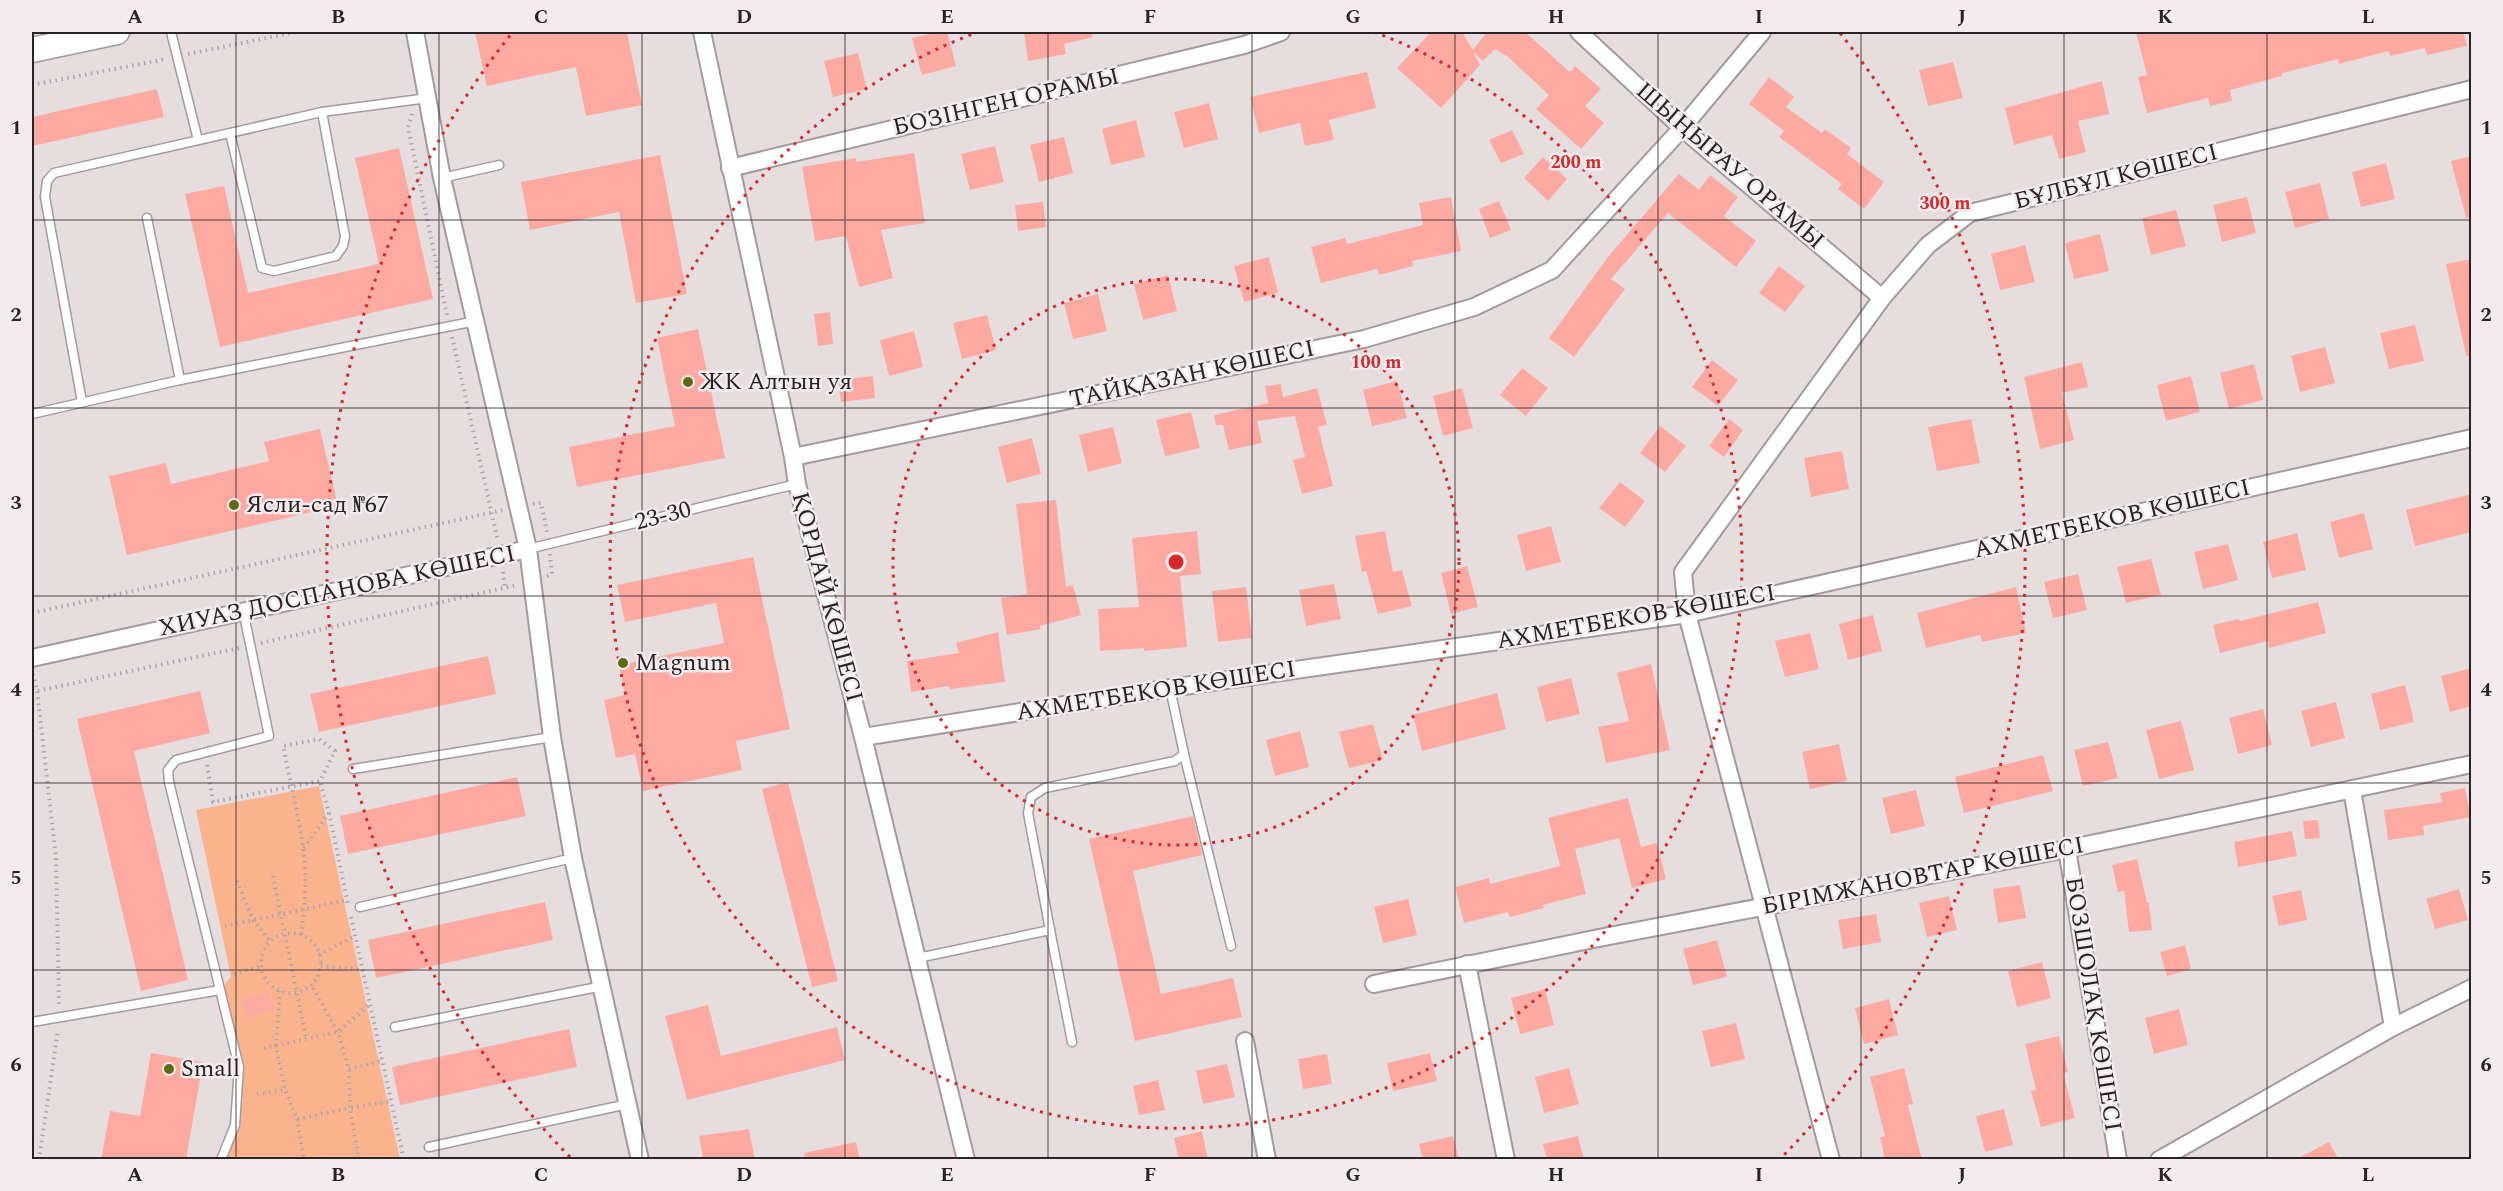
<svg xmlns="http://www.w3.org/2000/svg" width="2503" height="1191" viewBox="0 0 2503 1191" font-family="Spectral,serif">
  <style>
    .green { fill: #fcb38e }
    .building { fill: #feaaa3 }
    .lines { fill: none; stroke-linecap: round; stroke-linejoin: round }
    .lane-casing { stroke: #a29a9c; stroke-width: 11 }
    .street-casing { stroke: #a29a9c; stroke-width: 20 }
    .secondary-casing { stroke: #a29a9c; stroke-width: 27 }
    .path { stroke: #aca5a7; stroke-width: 4; stroke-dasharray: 1.5 4.5; stroke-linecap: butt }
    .lane { stroke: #fff; stroke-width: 8 }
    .street { stroke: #fff; stroke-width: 16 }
    .secondary { stroke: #fff; stroke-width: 24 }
    .grid { fill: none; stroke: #282425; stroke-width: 1.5; stroke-opacity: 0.55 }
    .ring { fill: none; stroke: #d62828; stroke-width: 3; stroke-dasharray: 3 6 }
    .poi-dot { fill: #5e6a10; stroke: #f3ebed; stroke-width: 2 }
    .labels { text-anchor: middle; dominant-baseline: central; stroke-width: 5; stroke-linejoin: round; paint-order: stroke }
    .street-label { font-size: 24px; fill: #282425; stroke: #f3ebed }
    .poi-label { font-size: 24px; fill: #282425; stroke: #f3ebed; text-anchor: start }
    .centre { fill: #d62828; stroke: #f3ebed; stroke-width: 3 }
    .ring-label { font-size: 18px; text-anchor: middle; font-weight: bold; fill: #d62828; stroke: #f3ebed; stroke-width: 5; stroke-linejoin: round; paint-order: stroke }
    .neatline { fill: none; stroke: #282425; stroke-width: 2 }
    .grid-label { font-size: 20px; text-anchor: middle; font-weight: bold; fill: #282425 }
  </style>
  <rect width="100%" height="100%" fill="#e6dddf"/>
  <polygon class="green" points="319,786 400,1159 222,1159 243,1100 220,990 231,977 196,810"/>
  <g class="building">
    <polygon points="475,32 627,32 642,105 586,116 576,67 487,86"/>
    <polygon points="939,32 947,32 956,66 922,75 912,38"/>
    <polygon points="1024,32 1092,32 1093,37 1064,44 1066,54 1028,61"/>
    <polygon points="1431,32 1462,32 1473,50 1487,32 1525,32 1570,72 1575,66 1601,89 1585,106 1604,123 1581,149 1536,109 1549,95 1508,57 1495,49 1483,61 1473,52 1480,65 1441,108 1397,68"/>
    <polygon points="2136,32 2463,32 2467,46 2427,55 2425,48 2390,56 2389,51 2339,64 2338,59 2282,73 2282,76 2230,90 2232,101 2210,106 2208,98 2147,113 2138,77 2147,75"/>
    <polygon points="858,53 867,89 833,97 824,61"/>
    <polygon points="1953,62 1963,98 1928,106 1919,70"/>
    <polygon points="1367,72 1376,108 1329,120 1334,140 1305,146 1300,123 1259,133 1250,97"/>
    <polygon points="1769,77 1794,97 1786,107 1822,133 1825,129 1851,148 1847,154 1884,182 1864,209 1838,189 1842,184 1779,137 1784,131 1749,104"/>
    <polygon points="2102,81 2109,114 2078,121 2086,152 2059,159 2052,135 2014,145 2005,108"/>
    <polygon points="157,89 164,117 32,146 32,117"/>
    <polygon points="1209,103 1218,139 1184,148 1174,112"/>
    <polygon points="1136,120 1145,157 1111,165 1102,129"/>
    <polygon points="1512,130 1524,154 1501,163 1489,140"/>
    <polygon points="1064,137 1073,173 1039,182 1030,145"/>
    <polygon points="995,146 1004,182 970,190 961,154"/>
    <polygon points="399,148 433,299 220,347 185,194 224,186 248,293 379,264 355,158"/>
    <polygon points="914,153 925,223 881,230 893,278 859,287 846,236 815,241 802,167 856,158 856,162"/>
    <polygon points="660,155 687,294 636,303 619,212 530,230 521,182"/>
    <polygon points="2472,156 2472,218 2466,218 2451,161"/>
    <polygon points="1543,157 1567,179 1548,201 1524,178"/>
    <polygon points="2386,163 2395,199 2361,207 2352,172"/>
    <polygon points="1679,174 1699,190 1710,175 1738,197 1724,216 1756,241 1736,267 1668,213 1611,279 1625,289 1574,357 1549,338 1608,257"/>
    <polygon points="2320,183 2329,219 2295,228 2285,192"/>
    <polygon points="1451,197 1461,251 1412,261 1413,266 1379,275 1377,269 1321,283 1311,247 1345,238 1347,244 1423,225 1419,203"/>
    <polygon points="2247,197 2256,233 2222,242 2213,205"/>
    <polygon points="1499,201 1511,230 1490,238 1479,209"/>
    <polygon points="1043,202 1046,227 1018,231 1015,205"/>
    <polygon points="2176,210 2186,246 2151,255 2142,218"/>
    <polygon points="2100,234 2109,271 2074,279 2065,243"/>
    <polygon points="2025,245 2035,282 2000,290 1991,254"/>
    <polygon points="1269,257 1278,293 1244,302 1234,266"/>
    <polygon points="2472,259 2472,356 2466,356 2446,264"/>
    <polygon points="1779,266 1805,286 1785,312 1759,293"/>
    <polygon points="1168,275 1177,311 1143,320 1134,284"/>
    <polygon points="1098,294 1107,331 1073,339 1064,303"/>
    <polygon points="830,312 833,344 818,346 814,314"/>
    <polygon points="987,315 996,350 962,359 953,323"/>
    <polygon points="2415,325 2424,361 2389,369 2380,333"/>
    <polygon points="698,329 725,458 577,487 569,447 675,426 657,338"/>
    <polygon points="914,331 923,367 889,376 880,340"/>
    <polygon points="2325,347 2335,383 2300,392 2291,356"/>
    <polygon points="1712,360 1738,380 1718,406 1692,387"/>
    <polygon points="2082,362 2088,387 2062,393 2074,440 2040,449 2024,377"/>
    <polygon points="2254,364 2263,400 2229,409 2220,373"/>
    <polygon points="1522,368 1548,388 1526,416 1500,395"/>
    <polygon points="873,376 875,398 841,402 838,380"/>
    <polygon points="2191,376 2200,412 2166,421 2157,385"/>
    <polygon points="1397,381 1407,418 1372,426 1363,390"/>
    <polygon points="1281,384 1283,397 1317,388 1327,425 1318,427 1333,486 1302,494 1293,460 1305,457 1295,416 1257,421 1262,443 1229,450 1223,425 1216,425 1214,415 1268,403 1265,386"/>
    <polygon points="1462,388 1473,428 1443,436 1433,396"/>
    <polygon points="1191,412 1200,448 1165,456 1156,420"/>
    <polygon points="1729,419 1743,430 1724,457 1709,446"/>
    <polygon points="1971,419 1980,463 1937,471 1928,427"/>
    <polygon points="1660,426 1686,446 1665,472 1640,453"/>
    <polygon points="1113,427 1122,463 1088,472 1079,435"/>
    <polygon points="320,429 338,506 127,555 109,476 166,463 171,484 269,461 264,442"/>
    <polygon points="1032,438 1041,474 1007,483 998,447"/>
    <polygon points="1842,451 1849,489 1811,497 1804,458"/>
    <polygon points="1620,482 1645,501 1625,527 1599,508"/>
    <polygon points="2472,494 2472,532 2415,546 2406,510"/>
    <polygon points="1056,500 1066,587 1073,585 1081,615 1040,626 1041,629 1007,635 1001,598 1027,594 1016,504"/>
    <polygon points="2364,513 2373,549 2339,558 2330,522"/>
    <polygon points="1551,526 1561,562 1526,571 1517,535"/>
    <polygon points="1197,531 1201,574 1180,576 1187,647 1144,651 1144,648 1100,651 1098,609 1139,607 1132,538"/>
    <polygon points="1385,531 1393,572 1402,570 1412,606 1378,614 1366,571 1362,572 1355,536"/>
    <polygon points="2297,533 2306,570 2272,578 2263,542"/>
    <polygon points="2228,544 2238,580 2203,589 2194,552"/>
    <polygon points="753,557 790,729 736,741 742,770 643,791 635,754 616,758 604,700 625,695 619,665 724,643 716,603 625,622 617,585"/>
    <polygon points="2151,559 2161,595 2126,603 2117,567"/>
    <polygon points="1467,566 1478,607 1451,614 1441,573"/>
    <polygon points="2078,574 2087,610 2053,618 2044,582"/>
    <polygon points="1334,584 1341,619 1306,626 1299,590"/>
    <polygon points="1246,587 1252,638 1218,642 1212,591"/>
    <polygon points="2016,587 2026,633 1982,642 1980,635 1926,648 1917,613"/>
    <polygon points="2318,602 2326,633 2269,648 2268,641 2220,653 2213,625 2239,619 2240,621"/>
    <polygon points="1873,615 1882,651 1848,660 1839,624"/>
    <polygon points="998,632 1005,682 950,689 949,686 911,692 907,661 959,653 956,643"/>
    <polygon points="1810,633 1819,669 1785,677 1775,641"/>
    <polygon points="488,656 496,694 319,732 310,694"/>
    <polygon points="1651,664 1670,750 1606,763 1598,727 1629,721 1617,673"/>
    <polygon points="2472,668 2472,706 2450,712 2441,676"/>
    <polygon points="1571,678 1580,714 1546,722 1537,687"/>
    <polygon points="2405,685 2414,722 2380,730 2371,694"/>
    <polygon points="200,691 210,733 134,751 188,980 141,991 77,719"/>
    <polygon points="1497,693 1506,729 1422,751 1413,715"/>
    <polygon points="2336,702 2345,738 2311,747 2301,711"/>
    <polygon points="2263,709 2272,745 2238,754 2229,718"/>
    <polygon points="2181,721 2194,770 2159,779 2146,730"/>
    <polygon points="1373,724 1383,760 1349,768 1339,732"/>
    <polygon points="1300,731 1309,767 1275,776 1266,740"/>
    <polygon points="2108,742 2118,778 2083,786 2074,750"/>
    <polygon points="1839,744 1847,781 1810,789 1802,752"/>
    <polygon points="2043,755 2053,791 1964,813 1955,777"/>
    <polygon points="517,777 526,816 348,854 340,816"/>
    <polygon points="788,782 838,981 812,987 762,789"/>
    <polygon points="2465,788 2471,817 2423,826 2424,835 2388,840 2384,810 2442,802 2440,793"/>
    <polygon points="1916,790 1925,826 1891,834 1882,798"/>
    <polygon points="1628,798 1641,847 1657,843 1666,879 1632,888 1619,838 1575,849 1586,894 1543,905 1544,908 1510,917 1508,912 1464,923 1455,887 1489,878 1490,884 1560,866 1548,818"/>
    <polygon points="1193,816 1202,855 1133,871 1161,994 1233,978 1242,1017 1135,1041 1089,839"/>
    <polygon points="2318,820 2320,838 2305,839 2303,821"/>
    <polygon points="2292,831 2297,856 2238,867 2234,842"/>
    <polygon points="2137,859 2147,903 2149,903 2152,930 2129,932 2124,891 2118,892 2112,865"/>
    <polygon points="2020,885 2026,918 1998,923 1993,889"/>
    <polygon points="2459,889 2468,920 2435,929 2426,899"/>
    <polygon points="2301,890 2307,920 2279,926 2272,896"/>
    <polygon points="1949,896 1957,930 1927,937 1919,903"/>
    <polygon points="1408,899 1417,935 1383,943 1374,907"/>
    <polygon points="545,902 553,940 376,978 368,940"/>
    <polygon points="1876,914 1881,942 1843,949 1838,920"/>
    <polygon points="1717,940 1727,977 1693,985 1683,949"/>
    <polygon points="2185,945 2191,969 2167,976 2160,952"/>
    <polygon points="2042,962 2051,998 2017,1007 2008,971"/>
    <polygon points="1545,989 1554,1025 1520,1034 1511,998"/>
    <polygon points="269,992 274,1011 246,1017 242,999"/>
    <polygon points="1889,999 1898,1035 1864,1044 1855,1008"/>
    <polygon points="708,1005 721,1056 837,1027 845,1060 687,1100 665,1016"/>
    <polygon points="2179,1009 2188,1045 2154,1054 2145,1018"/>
    <polygon points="1736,1023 1745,1059 1711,1067 1702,1031"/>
    <polygon points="569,1029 577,1067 400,1105 392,1067"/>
    <polygon points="2059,1036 2068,1072 2063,1073 2075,1118 2041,1127 2031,1091 2036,1090 2025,1044"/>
    <polygon points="151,1053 203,1062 186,1160 101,1160 110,1111 140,1116"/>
    <polygon points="1430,1053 1437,1081 1393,1091 1387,1063"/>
    <polygon points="1327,1054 1332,1084 1303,1089 1298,1059"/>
    <polygon points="1227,1064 1235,1097 1203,1104 1196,1071"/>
    <polygon points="1569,1068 1579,1104 1544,1113 1535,1077"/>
    <polygon points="1904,1068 1913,1104 1908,1105 1922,1160 1885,1160 1880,1137 1885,1136 1870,1077"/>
    <polygon points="1158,1080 1165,1110 1139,1115 1133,1086"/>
    <polygon points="2004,1109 2013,1145 1985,1152 1976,1116"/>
    <polygon points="749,1129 755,1160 703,1160 699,1136"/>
    <polygon points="1202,1131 1208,1160 1179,1160 1174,1138"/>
    <polygon points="1453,1136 1459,1160 1423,1160 1419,1144"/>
    <polygon points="1578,1136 1584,1160 1547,1160 1543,1144"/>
    <polygon points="856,1142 860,1160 805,1160 804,1153"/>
    <polygon points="2329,1142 2339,1160 2295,1160"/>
  </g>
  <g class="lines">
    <defs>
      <g id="lane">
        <polyline points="171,32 198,140"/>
        <polyline points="230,133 262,268 274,271 336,256 343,246 345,236 322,112"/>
        <polyline points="442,178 499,165"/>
        <polyline points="147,218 180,380"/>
        <polyline points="82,402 45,197 47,181 54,173 322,112 428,98"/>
        <polyline points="32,414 180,380 476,321"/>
        <polyline points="528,549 797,484"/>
        <polyline points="1184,754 1231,946"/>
        <polyline points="353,769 552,737"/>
        <polyline points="360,907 573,858"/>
        <polyline points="1050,930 1028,813 1031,797 1045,788 1175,761 1184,754 1170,688"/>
        <polyline points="918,958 1050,930 1072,1042"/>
        <polyline points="32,1022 220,990"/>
        <polyline points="395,1027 603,986"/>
        <polyline points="429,1147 628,1104"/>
        <polyline points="221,1160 235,1125 239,1067 169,782 168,770 176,760 269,736 243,610"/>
      </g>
      <g id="street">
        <polyline points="415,32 442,178 528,549 552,737 573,858 640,1160"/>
        <polyline points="702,32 793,457 797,484 863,737 966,1160"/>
        <polyline points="1579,32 1682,128 1882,298"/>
        <polyline points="730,168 1244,45 1281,32"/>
        <polyline points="793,457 1364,339 1474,307 1552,270 1682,128 1762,32"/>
        <polyline points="32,658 528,549"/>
        <polyline points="863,737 1170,688 1687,614 2472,438"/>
        <polyline points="2352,790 2393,1027"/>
        <polyline points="2067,849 2118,1160"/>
        <polyline points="1467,964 1506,1160"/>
        <polyline points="1374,984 1604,937 2067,849 2472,764"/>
        <polyline points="1245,1041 1267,1160"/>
        <polyline points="1831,1160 1687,614 1683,572 1882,298 1928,245 1970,213 2472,89"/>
        <polyline points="2159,1160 2393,1027 2472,988"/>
      </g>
      <polyline id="secondary" points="32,50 117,32"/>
    </defs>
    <use href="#lane" class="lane-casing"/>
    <use href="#street" class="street-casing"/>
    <use href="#secondary" class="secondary-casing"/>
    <g class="path">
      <polyline points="188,54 296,32"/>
      <polyline points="32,85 166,59"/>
      <polyline points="412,114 408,127 447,315"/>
      <polyline points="452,337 498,541"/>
      <polyline points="533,504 541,503 547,532"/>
      <polyline points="503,572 505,588"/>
      <polyline points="547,576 552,574 550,554"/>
      <polyline points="32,613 503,510"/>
      <polyline points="261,643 517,585"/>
      <polyline points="33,674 37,690 56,858 59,1004"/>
      <polyline points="32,692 239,648"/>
      <path d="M207,765l6,37 107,-21 15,-30 -16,-12 -36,7c7,34 15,67 20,101 4,28 2,60 -2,88"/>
      <polyline points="329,813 348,904"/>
      <polyline points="304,848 329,813 320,781"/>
      <polyline points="273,876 306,1038"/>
      <polyline points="237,881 253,920 270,941"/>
      <polyline points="351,917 404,1160"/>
      <polyline points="225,926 347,900"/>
      <circle cx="291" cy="963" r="30"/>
      <polyline points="319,955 355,936"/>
      <polyline points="321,966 363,970"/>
      <polyline points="234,974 261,966"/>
      <polyline points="280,991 276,1046 285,1090 297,1119 350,1108 349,1069 338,1032 311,985"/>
      <polyline points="264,1048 338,1032 369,1005"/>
      <polyline points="349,1069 382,1061"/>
      <polyline points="257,1094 285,1090"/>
      <polyline points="297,1119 304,1160"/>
      <polyline points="39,1160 58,1030"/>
      <polyline points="359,1160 350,1108 392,1101"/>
    </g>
    <use href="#lane" class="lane"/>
    <use href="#street" class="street"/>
    <use href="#secondary" class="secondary"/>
  </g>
  <path class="grid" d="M236,32v1128M439,32v1128M642,32v1128M845,32v1128M1048,32v1128M1252,32v1128M1455,32v1128M1658,32v1128M1861,32v1128M2064,32v1128M2267,32v1128M32,220h2440M32,408h2440M32,596h2440M32,783h2440M32,970h2440"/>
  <g class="ring">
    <circle cx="1176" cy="562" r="283"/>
    <path d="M1374 32A566 566 0 1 1 978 32"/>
    <path d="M570 1157A849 849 0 0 1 512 33M1840 33A849 849 0 0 1 1782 1157"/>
  </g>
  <g class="poi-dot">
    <circle cx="688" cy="382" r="6"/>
    <circle cx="234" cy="505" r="6"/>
    <circle cx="623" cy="663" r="6"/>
    <circle cx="169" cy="1069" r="6"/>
  </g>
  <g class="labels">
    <g class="street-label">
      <text transform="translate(1006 102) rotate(-13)">БОЗІНГЕН ОРАМЫ</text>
      <text transform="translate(1730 166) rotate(41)">ШЫҢЫРАУ ОРАМЫ</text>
      <text transform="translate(2116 177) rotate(-14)">БҰЛБҰЛ КӨШЕСІ</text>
      <text transform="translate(1192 374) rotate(-12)">ТАЙҚАЗАН КӨШЕСІ</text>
      <text transform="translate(663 516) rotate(-14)">23-30</text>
      <text transform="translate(2112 519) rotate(-13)">АХМЕТБЕКОВ КӨШЕСІ</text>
      <text transform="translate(337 591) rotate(-12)">ХИУАЗ ДОСПАНОВА КӨШЕСІ</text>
      <text transform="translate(827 597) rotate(75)">ҚОРДАЙ КӨШЕСІ</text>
      <text transform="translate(1636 617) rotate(-10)">АХМЕТБЕКОВ КӨШЕСІ</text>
      <text transform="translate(1156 691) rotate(-9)">АХМЕТБЕКОВ КӨШЕСІ</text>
      <text transform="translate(1923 876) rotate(-11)">БІРІМЖАНОВТАР КӨШЕСІ</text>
      <text transform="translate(2093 1004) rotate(81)">БОЗШОЛАҚ КӨШЕСІ</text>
    </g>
    <g class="poi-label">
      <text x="700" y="382">ЖК Алтын уя</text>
      <text x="246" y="505">Ясли-сад №67</text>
      <text x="635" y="663">Magnum</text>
      <text x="181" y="1069">Small</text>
    </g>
  </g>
  <circle cx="1176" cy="562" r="9" class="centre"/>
  <g class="ring-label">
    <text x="1576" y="168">200 m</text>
    <text x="1945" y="209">300 m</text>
    <text x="1376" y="368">100 m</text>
  </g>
  <rect width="2503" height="1191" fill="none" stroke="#f3ebed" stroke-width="66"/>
  <rect x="33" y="33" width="2437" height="1125" class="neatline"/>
  <g class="grid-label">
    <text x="135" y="23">A</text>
    <text x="338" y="23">B</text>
    <text x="541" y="23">C</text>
    <text x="744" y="23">D</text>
    <text x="947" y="23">E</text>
    <text x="1150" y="23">F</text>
    <text x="1353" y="23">G</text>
    <text x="1556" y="23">H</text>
    <text x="1759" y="23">I</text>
    <text x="1962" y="23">J</text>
    <text x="2165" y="23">K</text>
    <text x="2368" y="23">L</text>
    <text x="16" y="134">1</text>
    <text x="2486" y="134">1</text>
    <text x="16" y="321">2</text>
    <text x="2486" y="321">2</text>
    <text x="16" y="509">3</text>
    <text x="2486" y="509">3</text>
    <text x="16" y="696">4</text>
    <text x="2486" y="696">4</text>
    <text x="16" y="884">5</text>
    <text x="2486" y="884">5</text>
    <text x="16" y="1071">6</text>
    <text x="2486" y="1071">6</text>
    <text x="135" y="1181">A</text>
    <text x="338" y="1181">B</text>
    <text x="541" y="1181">C</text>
    <text x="744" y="1181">D</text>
    <text x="947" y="1181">E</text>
    <text x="1150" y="1181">F</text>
    <text x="1353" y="1181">G</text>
    <text x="1556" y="1181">H</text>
    <text x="1759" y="1181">I</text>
    <text x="1962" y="1181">J</text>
    <text x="2165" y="1181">K</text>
    <text x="2368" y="1181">L</text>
  </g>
</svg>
